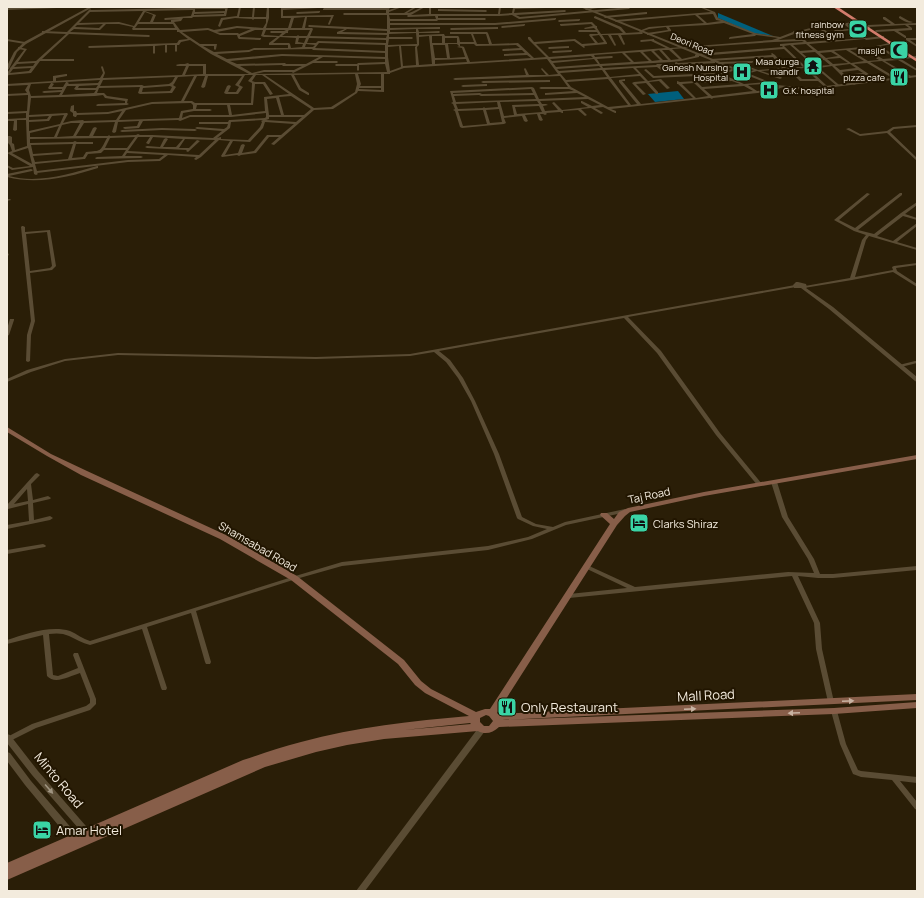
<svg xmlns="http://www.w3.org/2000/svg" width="924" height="898" viewBox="0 0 924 898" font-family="Manrope,sans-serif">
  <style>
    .water { fill: #005f7c }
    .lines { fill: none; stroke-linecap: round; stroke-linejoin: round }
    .minor { fill: #5a4c34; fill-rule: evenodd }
    .tertiary { fill: #5a4c34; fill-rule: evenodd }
    .secondary { fill: #875e49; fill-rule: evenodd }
    .trunk { fill: #d27c6c; fill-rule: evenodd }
    .oneway { fill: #c8b3a2 }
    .oneway2 { fill: #9f9480 }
    .labels { text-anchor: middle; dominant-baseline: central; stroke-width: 4; stroke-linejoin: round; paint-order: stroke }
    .far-poi-label { font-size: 9px; fill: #f3ebdd; stroke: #211500; text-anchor: end }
    .far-street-label { font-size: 9px; fill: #f3ebdd; stroke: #211500 }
    .street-label { font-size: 11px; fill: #f3ebdd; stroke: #211500 }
    .poi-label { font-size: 11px; fill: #f3ebdd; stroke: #211500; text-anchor: start }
    .near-street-label { font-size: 13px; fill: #f3ebdd; stroke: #211500 }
    .near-poi-label { font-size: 13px; fill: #f3ebdd; stroke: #211500; text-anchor: start }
  </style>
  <rect width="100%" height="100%" fill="#2a1e07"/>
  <g class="water">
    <polygon points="718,13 773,36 753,33 718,18"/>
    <polygon points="678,91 684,99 655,102 648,94"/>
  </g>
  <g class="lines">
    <g class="minor">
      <polygon points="37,7 58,7 57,8 7,10 7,8"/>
      <path d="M226,7h2l-2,9 -33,1 -1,1h-9l-2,3 -7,1 6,8 28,-2 6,2 23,-4 26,2 3,-5v-4h-12l-1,1 -1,-1 -17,-1 -12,2 -3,7 -2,-1 3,-8 16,-2 2,-9h2l-2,10h13l1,-10h2l-1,10h12l1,-10h2v11l-3,10h22l3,-10h-10v-11h2v1l36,-1 -1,1 -35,2v6l51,-1 -4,9 -1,1 -1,-1 3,-7h-24l-2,11h7l1,1 -3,7 76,2 1,-3 -49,-1h-1v-2l8,-3 -36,-2 -1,-1 1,-1 78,4v-14h-43l-1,-1 1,-1h42v-3h-63v-1l1,-1h62l2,-1h2l-1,3 9,-3h4l-13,5v1h15l10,-6h3l-10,6c7,0 11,-6 18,-6l-14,8 18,-1v-7h2v7h67l1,-7h2l-1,7 12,-1 1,-5 1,-1h33l-1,1 -31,1 -1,4 51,-3 1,1 -1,1 -49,3 4,2 109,-10 1,1 -1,1 -110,10 -7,-4 -13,1h-61v2h47l1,1 -1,1h-47l-1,1h-47v2h105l61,-5v1l-1,1 -60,5h-105v3l50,-1v2h-22l1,3 20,-1 1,1 -1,1h-20v2l24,-1h1l1,2h13l1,1 1,5h14l-3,-8h-21v-2h37l1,1 4,11 26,-1 16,15 12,-1 -18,-18v-2h2l4,5 41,-3 7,5 13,-1 -6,-8 1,-1h8l-1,-2h-18l-1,-1 1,-1h17l-2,-2 -9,1 -1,-1 9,-2 -2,-2 -30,2 -1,-1v-1l32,-2 4,4h1v2l4,6 22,-1 -4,-4 -25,-11v-1l1,-1 26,11 5,6 16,-1 1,1 -1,1 -21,1 4,9 -1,1 -1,-1 -5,-9h-7l5,10 -1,1 -1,-1 -6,-10h-6l5,8v1l-23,2 1,1 -1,1 -10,-7 -38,3 13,13 117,-9 -15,-7 -10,1 -1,-1 1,-1 13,-1v1l16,8 102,-8 6,-2 -22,-3 -1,1 -26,3v-1l1,-1 23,-3 -29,-11 -17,2 -38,2 2,3v1l-23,4h-1v-2l21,-3 -2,-3 -17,2 -9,3 -1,-1 10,-4 55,-4 -9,-8 -79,7 -1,-1 1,-1 95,-8 -12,-5h3l13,5 3,6 37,15 25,4 13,-5v-1l2,1 23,-6 25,-3 1,-1 2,1 17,-2v1l-1,1 -14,1 5,5 17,-2v1l-1,1 -14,1 11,8 17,-2h1v2l-18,2 -1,-1 -56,5 9,7 44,-4 21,12 12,-1 -19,-12 18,-4v2l-14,2 19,12 17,-2v2h-1l-14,1 16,10v2l-19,-11 -13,1 26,15v1l-1,1 -28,-17 -12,1 25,15v2h-1l-27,-16 -13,1 25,17 -3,1 -10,-7 -19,2 8,6 1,1 -2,1 -11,-8 -11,-11 -13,2 19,16 1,1 -2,1 -21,-18h-8l19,18 1,1 -2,1 -8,-7h-18l-12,-12 -13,1 7,8 -2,1 -23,-8 -14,4 -1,-1 12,-4 -5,-1v-2h1l8,3 24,-2 -9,-11 -62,4 -1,-1 1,-1 61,-4 -1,-1 1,-1 3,2 11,13 17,-1 -19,-18 -85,7v1l-18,4 -10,1 -69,4 1,2 53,-3 1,-1h18v-1l1,-1 2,1 36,-2 1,1v1l-35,2 4,4 24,-1 11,5 13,-4h1v2l-11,3 22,10 23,-2v2h-1l-18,1 9,6 17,-2 6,-3 2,1 -7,4 -62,7 -1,1 -2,-1 -99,11 5,2v2h-1l-12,-6 -8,1 7,4 1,1 -2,1 -10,-6 -10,1 6,6 -2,1 -7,-6 -15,1v2h-1l-2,-1 -14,1 1,1 -2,1 -2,-1h-3l3,6 -2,1 -2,-1 -2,-6 -12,1 3,6 -2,1 -2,-1 -2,-5 -18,2 2,5 -2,1 -42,4 -2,-1 -5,-16 -2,-1 2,-1 -2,-5 -2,-1 2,-1 -3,-11 82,-4 2,1 5,11 46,-2 -8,-4 -32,2v-2h1l28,-2 -5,-2h-28l-2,-1 2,-1h27l-8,-11 -105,4 -2,-1 2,-1 71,-3 -2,-6 1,-1 1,1 3,6h17l-5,-6 1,-1 7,7 9,-1 -11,-15 -143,9 -14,5v1h-6v18l-26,-1 -1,2 -24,16 -19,1 -40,35 -3,-1 8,-7h-10l-13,16 -15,2 -2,1 -2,-1 -15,2 -1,-1 9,-15 -11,-1 -18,17 -5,3 -2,-1 2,-2 -28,-2 -8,6 -32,1 -91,11 1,1 -2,1 -2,-1 -1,-7 -21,3 -5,-3v-2l6,3 17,-2 -23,-13 5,-2 -2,-6 -2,-2v-5h-1v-2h3l2,1v6l2,1 1,6 12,-4 -1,-26h-9v10l-2,1 -2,-1 1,-9h-7v-2l19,-1v-5l-19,1v-2l20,-1 1,-14v-2l-21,1v-2l20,-1 -2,-3 3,-5 -21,1v-2l46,-3v-5l13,-2h1v2l-11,2v3l44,-3 3,-5 -2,-6 1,-1 1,1 2,6 -2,5 79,-3 4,-9h-9l-1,-1c3,-2 8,0 12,-2l1,1h17v10h43l-38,-20 -21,-14 -9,2 -2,3h-2v6l-1,1 -1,-1v-6h-8v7l-1,1 -1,-1v-7l-10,1v7l-1,1 -1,-1v-7l-64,2 -1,-1 1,-1 88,-3 2,-3 9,-1 -9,-7h-2v-2h-44l-1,-1 1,-2 -14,-3h-13l-6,6 -26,-1 -4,3 79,3 1,1 -1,1 -80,-3 -27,25h32v2h-34l-9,12 -22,2 -2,1v-3l3,-4v-1l1,-1 13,-17 -6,-1v-2l9,2 -9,13 18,-1 30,-27 -23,-1h-1v-2l25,1 23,-23 1,1zM195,9h30v2l-30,1zM193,10l-2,6 -26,2 -1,1 1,1 15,-1 -9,1v2h-18l3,-7 -11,-4h1zM143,11l-9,15 -15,-4 -40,1 11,-11zM145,12l8,3 -3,7h-11zM224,13v1l-30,1v-1zM713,14l3,6 5,1 -14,2 -9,-8zM389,15h19l-1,1 1,1 27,-1 1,3h-46zM305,17l-3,11h-11l3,-10zM103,24l-4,4 -24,-1 2,-2zM138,24h35l2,4h-40zM845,25l5,4 -15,1 -1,1 1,1 17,-2 11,8 -25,2 -17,-13zM237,28l14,1 -12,5 -1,-1h-18l-3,-1zM818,28l17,12 -28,2 -2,-2h11l1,-1 -1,-1 -13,1 -6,-6zM347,29l40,2v2l-45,-1zM416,29v3h-26v-2zM208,30l12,5h17l1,3 1,1 21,1 1,-1v-1l-21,-1v-1l15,-6h8l-2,6 3,1h13l-8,6v2h19v3h-34l-5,2 -35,2 -11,-6h11v3l1,1 1,-1 1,-5h-17l-18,-12zM266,30h20l-2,1h-13l-1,1 1,1h11l-3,3 -14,-1h-1zM289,30h21l-3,6h-8l-1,-1 -1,1h-15l4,-3h2v-2zM416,33l1,11 -29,1 1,-6h23l1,-1 -1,-1h-23v-3zM473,34h13l3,10h-12zM794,34l6,5 -22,1zM599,35l5,7 -6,1 -6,-7zM429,36l3,28 -13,1 -2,-18 2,-2v-8zM432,36h10v7h-10zM280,37l16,1 -1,6h8l-1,3 -11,1 -1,-4 -1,-1h-16zM299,38h7l-2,5 -6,-1zM309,38l77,2v3l-68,-2 -2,2h-9zM445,38h12v5h-12zM802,41l2,1 -24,2v2h2l1,1 -87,7 -1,1v1l-13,3 -10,-10 102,-7zM319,43l66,2v6l-70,-3zM306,44l9,1 -2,2h-8zM448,44h9l2,2h1v-2h14l2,2 40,-1 4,3 -17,1 -1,1 1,1 19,-1 3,3 -20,1h-1v2l23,-1 4,3 -61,4 -6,-15c-1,-1 -6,-1 -7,0l5,1 3,9 -15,1zM806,44l7,6 -13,1 -7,-6zM433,45h12l2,13h-12zM790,45l24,21 -8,1 -22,-21zM399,46l2,21 -11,4 -2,-14v-10zM401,46h15l-1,1 1,18 -13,1zM312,49l1,1 72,3v4l-103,-3 -55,5 -10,-5 32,-2 5,-2zM861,49l18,11 -11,1 -18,-11zM662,50h7l10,9 -8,1zM846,50l18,11 -13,2 -17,-12zM651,51l9,9 -8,1 -9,-9zM654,51l5,-1 9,10h-5zM640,52l9,9 -15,1 -9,-9zM815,52l8,7v1h1l6,5 -13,1 -15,-13zM831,52l7,4 -12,2 -6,-5zM622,53l9,9 -31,2 -3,-5 15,-1 1,-1 -1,-1 -17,1 -1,-2zM282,56l37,1 -13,7h-20l-1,-1 -48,1 -7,-3zM591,56l2,2 -41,3 -2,-2zM323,57l62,2v3l-27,1 -1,1h-21l-1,1 1,1h21v4l1,1 1,-1v-5l26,-1 2,8 -132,2 9,-2h28l1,1 20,-10h24l1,-1 -1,-1h-21zM840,58l8,5 -15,1 -6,-5zM466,59l1,3 -32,2v-4zM594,59l4,5 -42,3 -3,-4zM35,63l-2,3 -19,1 3,-3zM850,64l6,4 -16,2 -5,-4zM282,65l1,1h19l-8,4h-30l-12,3 -12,-7zM677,65l3,3 -17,1 -3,-3zM189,66h14v8l-18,1zM599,66l2,2 -42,3 -2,-2zM657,67l5,4 19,-1 2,1 25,-1 7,3 -61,3 -8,-7 -2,1 9,8 66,-3 10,4 -49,3 -3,-1v3h1l15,14 -52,6 -19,-23h3v-2l-6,1v2l18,22 -6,1 -20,-27 29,-2 5,5 -11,1 -2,1 11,12 3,-1 -10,-10 10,-1 10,11h2v-2l-9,-10 10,-1 8,8 3,-1 -9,-9 -13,2 -12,-13zM31,68l-2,3 -19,2 3,-4zM633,68l6,6 -29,3 -5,-7zM805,68l11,11h-14l-11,-10zM602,70l5,7 -41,3 -6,-7zM772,70l4,6 -15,-5zM858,70l5,3 -18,2 -3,-3zM355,74l2,10 -2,8 -24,15 -17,1 -49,-33h26l8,15 9,5h1v-2l-8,-5 -7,-13zM358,74h23v12h-21l1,-2zM245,75h8l-5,6 4,2 -1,20h-56l-3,-2h-8l13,-25h8l-4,11 2,1 2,-1 3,-11h34l-7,9 4,2 -3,5h-8l3,-6 -2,-1 -2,1 -3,7 2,1h12l5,-7 -4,-2zM256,75h6l27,19 -25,3 1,14 -33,4 -2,-10h23l2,-21h8l7,11 3,-1 -8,-12h-10l-3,-1zM194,76l-13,25 -29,1 -44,10 -31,1 -1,-2h-2v-6l-3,1 -1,5 3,2v3l2,1h1l1,-2 31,-1 14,-3 -6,9 -32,1 -1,-1 -12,1 -8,2 5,-9 -1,-1 -38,2 2,-17 64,-2 8,-1 2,3 20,3v2l-27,1 -2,1 1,1 30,-1 2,-1 -2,-1 1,-4 -21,-3 -3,-3h-7l2,-5 41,-1 -2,6 2,1 31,-1h1l4,-6 -3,-2 1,-1 4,-7zM175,77l-3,5 -3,2 -25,2 -2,-1 -42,1 3,-6zM608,79l20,26 -20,2 -37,-20 -4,-5zM100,80l-2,3 -30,1 1,-1 -2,-1h-1l-3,5h-11l2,-3 -2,-1h-1l-3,5 1,1h13v1l-18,1 -2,1 2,1 17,-1 -2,3 -28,1 -2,-6 2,-6zM732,81l8,3 -38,3 -4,-4zM694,83l14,13 -12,2 -14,-14zM98,85l-2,3h-18l1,-2zM67,86h9l-2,3 2,1h20l-2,3 -32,2zM170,86l2,1 -2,4 -28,1 1,-4zM744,86l9,5 -41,5 -8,-7zM359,88h22v2l-22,-1zM531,89l2,4 -51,1 -2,-1 -27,1v-1zM479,95l2,1 53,-1 2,4 -80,3 -2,-6zM291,96l20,13 -7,6h-20l-5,-18zM276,98l5,17h-12l-2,-16zM588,99l12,6 -8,1 -10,-5h-1v2l7,4 -26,3 -8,-8 -2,1 6,7 -13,1 -2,-5 5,-1 -2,-1h-4l-2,-3zM537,101l2,3 -27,1 2,10 -10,1 -4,-14zM497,102l1,5 -13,1 -1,-1 -1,1 -25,1 -2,-5zM191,103l2,2v4l-12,2 -2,7 -60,2 7,-10 26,-6zM197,105h30l2,10h-39l-8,3 1,-5 11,-2h16l2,-1 -2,-1h-14zM539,106l3,6 -25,2 -2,-7zM499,109l3,13 -12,1 -4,-13zM483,110l4,14 -24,2 -5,-15zM266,113v4l-1,1 -35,2h-1l-1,2h-29v2h29l-1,3 -3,2 -27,-2 -2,1 2,1 25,2 -9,7 -61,-3h-12l-2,-1 -2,1 -26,1 -1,-1 -1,1h-15l4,-8 -2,-1 -2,1 -4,8h-13l8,-13 31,-1 -3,10 2,1 2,-1 2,-10 21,-1 -2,5 -13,1 -1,1 2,1 14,-1 4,-7 35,-1 2,1 10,-4h41zM64,115l-4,9 -31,7v-9l19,-1h1l3,-5zM49,116l-2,3 -18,1v-3zM269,117h33l-6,5 -30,-2 3,-1zM263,120l-2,1 1,1 -2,5 -12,13 -27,-1v-2l-4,1 13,-10 1,-6zM265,122l29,2 -13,11h-14l-13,16 -12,2 3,-8 -2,-1 -2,1 -3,8 -13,2 8,-14 17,1 13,-14zM71,123h9l-7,13 -16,1 5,-12zM59,126l-5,11h-24v-4zM135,137l-8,11h-22l5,-10zM138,137h12l-4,6 2,1h1l4,-7 30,2 -7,8h-13l5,-8 -2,-1 -2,1 -4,8 -13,-1 -2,1 2,1 40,2 -1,1 2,1 12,-11 -3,-1 -8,8h-10l6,-9 30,1 -16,15 -71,-4zM107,138c-8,15 -5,12 -21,14l-3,5 -11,1 4,-14h17v-2h-16l-2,-1 -2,1 -43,1v-4zM73,144l-5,15 -33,3 -2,-6 28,-2 2,-1 -2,-1 -28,2 -2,-9zM28,148l4,16 -20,-11zM104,150h22l-4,6 -25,1 -2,1 1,1 45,-1 2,-1 -2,-1h-16l2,-3 37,2 -5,4 -31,1 -91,11 -2,-7 49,-5h1l3,-5 13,-1z"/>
      <polygon points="596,7 604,7 586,10 585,9"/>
      <polygon points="676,7 681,7 680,8"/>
      <polygon points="439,9 486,10 487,11 486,12 438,11 438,9"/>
      <polygon points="320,11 320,12 319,13 297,14 296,13 297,12"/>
      <polygon points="646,12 647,12 647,14 605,18 604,17 605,16"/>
      <path d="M900,16l9,5 4,1c-5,2 -9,-1 -14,-4v-1z"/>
      <polygon points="883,17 885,17 895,24 917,23 917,25 908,25 912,28 912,30 898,31 906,36 906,38 905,38 894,31 876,32 875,31 876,30 909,28 905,25 868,27 867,26 868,25 891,24 883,19"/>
      <polygon points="580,19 580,20 579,21 559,22 558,21 559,20"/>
      <polygon points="525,24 525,25 524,26 502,28 501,27 502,26"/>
      <polygon points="498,27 498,29 497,29 451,30 450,29 451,28"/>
      <polygon points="907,38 917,38 917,40 910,40 917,45 917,47 906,40 906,38"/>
      <polygon points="7,39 25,42 26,43 25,44 7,41"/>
      <polygon points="569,46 569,48 568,48 549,49 548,48 549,47"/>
      <polygon points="572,50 572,51 571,52 553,53 552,52 553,51"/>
      <polygon points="753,61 753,62 752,63 717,64 716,63 717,62"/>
      <polygon points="549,80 550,80 550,82 483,83 481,82 483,81"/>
      <polygon points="486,84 487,84 487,86 463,87 461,86 463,85"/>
      <polygon points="917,125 917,127 894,129 890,132 917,158 917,161 887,133 860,136 846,129 849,128 860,134 887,131 893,127"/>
      <polygon points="162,128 195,129 197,130 195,131 162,130 122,132 120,131 122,130"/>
      <path d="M97,166h1v2c-28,9 -61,17 -91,9v-3l24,-5 2,1 -1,1 -23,5c29,8 60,-2 88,-10z"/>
      <polygon points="867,193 870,194 839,220 855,228 900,193 902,193 902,195 858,230 874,234 901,213 917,202 917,205 905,214 917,218 917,220 903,216 877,236 893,241 917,223 917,226 897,242 917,248 917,250 869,236 866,240 855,277 893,270 892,267 894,266 917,263 917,265 896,268 897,271 917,284 917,287 893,272 852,280 804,288 803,287 805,286 850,278 862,240 866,235 854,231 834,220"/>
      <polygon points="7,199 10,199 11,200 7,201"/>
      <path d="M22,226h1l2,1v5l25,-2 6,36 -4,4 -22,3 5,48 -4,14 -1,26 -2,1 -2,-1 1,-26 4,-14 -10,-94zM47,232l5,34 -2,2 -20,3 -4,-37z"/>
      <polygon points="7,253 8,253 9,255 7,256"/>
      <path d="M795,285h1v2l-168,30 33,34 59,82 42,51 1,1 -1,1h-4l-42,-51 -59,-82 -33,-35 -185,33 11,9 13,18 12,23 24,53 23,63 14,7 17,3 12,-5 60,-13 3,2 -1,1 -61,13 -34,14 -44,11 -146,16 -46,13 -100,32 15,51 -1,2h-4l-1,-2 -14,-49 -44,14 20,61 -1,2h-4l-1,-2 -19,-59 -52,16c-8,-2 -14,-6 -21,-9 -6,-3 -13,-3 -20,-2l4,41 5,1 20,-8 -5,-13 1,-2h4l18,46v5l-6,6 -54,18 -26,13h-3v-4l25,-13 54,-18 4,-3v-4l-10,-26c-10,3 -25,12 -33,3l-4,-41 -36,9v-4c19,-6 43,-15 63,-9 7,3 13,8 20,10l202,-64 50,-15 146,-16 40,-9 19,-8 -14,-3 -15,-7 -1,-1 -23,-64 -23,-53 -13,-23 -12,-16 -12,-10 -24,4 -94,3 -198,-4 -53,6 -34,11 -24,10v-3l20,-9 38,-11 53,-6 198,4 94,-3z"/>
      <polygon points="10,319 14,319 14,320 9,335 7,336 7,329"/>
      <polygon points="915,361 917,361 917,363 901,367 899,366 899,365"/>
      <path d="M37,473l3,2 -9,9 2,16 15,-4 3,2 -1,1 -17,4 1,17 16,-4 3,2 -3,2 -43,9v-4l22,-4 -1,-17 -20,5 -1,-1v-3l28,-31zM27,489l1,12 -14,3z"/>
      <polygon points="774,480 777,482 788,517 814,559 820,574 833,574 917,566 917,570 833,578 818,578 798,576 820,623 822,649 834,702 833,704 829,704 828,702 816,649 814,623 792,576 569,598 567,597 566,596 567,595 569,594 627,588 585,568 584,567 585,566 587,565 635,587 788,572 814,573 808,559 782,517 771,482"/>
      <polygon points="43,544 45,545 46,546 45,547 7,554 7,550"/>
      <polygon points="832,709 836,709 837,711 846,744 858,770 861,771 917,777 917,783 900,781 917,802 917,810 915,809 892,780 861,777 853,774 840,744 831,711"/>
    </g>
    <g class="tertiary">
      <polygon points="89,7 93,7 26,44 17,52 9,69 7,70 7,66 14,52 24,42"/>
      <polygon points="580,7 585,7 777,85 809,88 917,75 917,77 809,90 776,87"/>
      <polygon points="796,282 798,282 806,284 807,287 806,288 833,307 917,377 917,382 915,381 829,309 801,288 794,288 793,285"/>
      <polygon points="482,726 485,727 486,729 485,731 365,891 356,891 479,727"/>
      <polygon points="7,734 10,735 38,771 92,833 93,835 92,837 89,839 86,837 32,775 7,743"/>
      <polygon points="7,752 10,753 31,781 79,837 80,840 79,843 76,844 73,843 25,785 7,761"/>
    </g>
    <path class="secondary" d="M7,427l44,27 36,17 139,64 71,41 107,84 17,21 10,8 45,23 9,-3h5l120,-185 -10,-9 1,-2h6l7,6 5,-7 9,-4 76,-16 213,-37v4l-213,37 -74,16 -5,4 -8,9 -120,188 1,1 419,-20v6l-415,20 332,-12 83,-6v6l-83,6 -335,13c-6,6 -14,8 -21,4l-94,8 -37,6 -31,7 -51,15 -258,113v-17l236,-103c19,-6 38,-13 58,-18 55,-15 111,-21 168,-26l-44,-23 -10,-8 -17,-21 -107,-84 -71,-41 -139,-64 -34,-19 -40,-24zM486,715l3,1 4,5 -4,5h-5l-4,-4v-4zM470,723l1,1 -67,6z"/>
    <polygon class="trunk" points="833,7 838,7 917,59 917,62"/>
  </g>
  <defs><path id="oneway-solid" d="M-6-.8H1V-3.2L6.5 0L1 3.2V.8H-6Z"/></defs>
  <g class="oneway">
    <use href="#oneway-solid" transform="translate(848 701) rotate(-3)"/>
    <use href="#oneway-solid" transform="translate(690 709) rotate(-3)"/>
    <use href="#oneway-solid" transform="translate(794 713) rotate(178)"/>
  </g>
  <use class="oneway2" href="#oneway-solid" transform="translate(49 789) rotate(49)"/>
  <defs>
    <symbol id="stadium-square" viewBox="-11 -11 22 22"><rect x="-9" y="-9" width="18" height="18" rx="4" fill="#3ad4a5" stroke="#211500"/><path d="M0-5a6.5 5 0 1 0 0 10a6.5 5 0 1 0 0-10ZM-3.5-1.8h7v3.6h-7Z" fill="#111"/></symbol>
    <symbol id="mosque-square" viewBox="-11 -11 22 22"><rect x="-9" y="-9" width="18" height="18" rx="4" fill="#3ad4a5" stroke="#211500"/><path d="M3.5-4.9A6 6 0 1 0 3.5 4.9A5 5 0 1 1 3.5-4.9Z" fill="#111"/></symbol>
    <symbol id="temple-square" viewBox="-11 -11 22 22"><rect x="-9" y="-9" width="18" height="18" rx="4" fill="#3ad4a5" stroke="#211500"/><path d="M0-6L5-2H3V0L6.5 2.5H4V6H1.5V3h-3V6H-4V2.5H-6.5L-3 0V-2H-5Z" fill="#111"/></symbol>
    <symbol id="hospital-square" viewBox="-11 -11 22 22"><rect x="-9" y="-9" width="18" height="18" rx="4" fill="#3ad4a5" stroke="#211500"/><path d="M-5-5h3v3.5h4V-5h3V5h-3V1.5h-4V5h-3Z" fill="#111"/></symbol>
    <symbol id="restaurant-square" viewBox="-11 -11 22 22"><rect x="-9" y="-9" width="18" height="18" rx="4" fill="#3ad4a5" stroke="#211500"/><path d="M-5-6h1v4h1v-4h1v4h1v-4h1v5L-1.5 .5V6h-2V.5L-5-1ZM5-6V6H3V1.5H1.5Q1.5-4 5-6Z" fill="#111"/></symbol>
    <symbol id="hotel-square" viewBox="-11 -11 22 22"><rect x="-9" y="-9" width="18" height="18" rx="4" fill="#3ad4a5" stroke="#211500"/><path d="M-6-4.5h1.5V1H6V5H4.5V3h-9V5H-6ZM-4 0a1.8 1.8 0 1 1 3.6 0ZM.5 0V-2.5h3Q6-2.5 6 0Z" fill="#111"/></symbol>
  </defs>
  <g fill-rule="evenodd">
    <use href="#stadium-square" x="847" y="18" width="22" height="22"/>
    <use href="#mosque-square" x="888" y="39" width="22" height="22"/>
    <use href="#temple-square" x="802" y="55" width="22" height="22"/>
    <use href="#hospital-square" x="731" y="61" width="22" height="22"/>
    <use href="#restaurant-square" x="888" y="66" width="22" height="22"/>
    <use href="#hospital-square" x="758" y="79" width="22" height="22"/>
    <use href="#hotel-square" x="628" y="512" width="22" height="22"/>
    <use href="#restaurant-square" x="496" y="696" width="22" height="22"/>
    <use href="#hotel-square" x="31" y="819" width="22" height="22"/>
  </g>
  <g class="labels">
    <g class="far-poi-label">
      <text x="844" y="24">rainbow<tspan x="844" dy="10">fitness gym</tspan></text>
      <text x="885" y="50">masjid</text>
      <text x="799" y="61">Maa durga<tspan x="799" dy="10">mandir</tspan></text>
      <text x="728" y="67">Ganesh Nursing<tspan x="728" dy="10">Hospital</tspan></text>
      <text x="885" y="77">pizza cafe</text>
      <text x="783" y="90" text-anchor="start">G.K. hospital</text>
    </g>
    <g class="far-street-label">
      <text transform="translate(692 44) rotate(22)">Deori Road</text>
    </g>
    <g class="street-label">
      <text transform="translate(649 495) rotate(-12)">Taj Road</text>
      <text transform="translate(258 546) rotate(30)">Shamsabad Road</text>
    </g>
    <g class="poi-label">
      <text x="653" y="523">Clarks Shiraz</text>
    </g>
    <g class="near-street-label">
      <text transform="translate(706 695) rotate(-3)">Mall Road</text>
      <text transform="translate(59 780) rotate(50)">Minto Road</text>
    </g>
    <g class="near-poi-label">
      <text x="521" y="707">Only Restaurant</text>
      <text x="56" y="830">Amar Hotel</text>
    </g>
  </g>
  <rect width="924" height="898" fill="none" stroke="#f3ebdd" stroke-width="16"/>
</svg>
